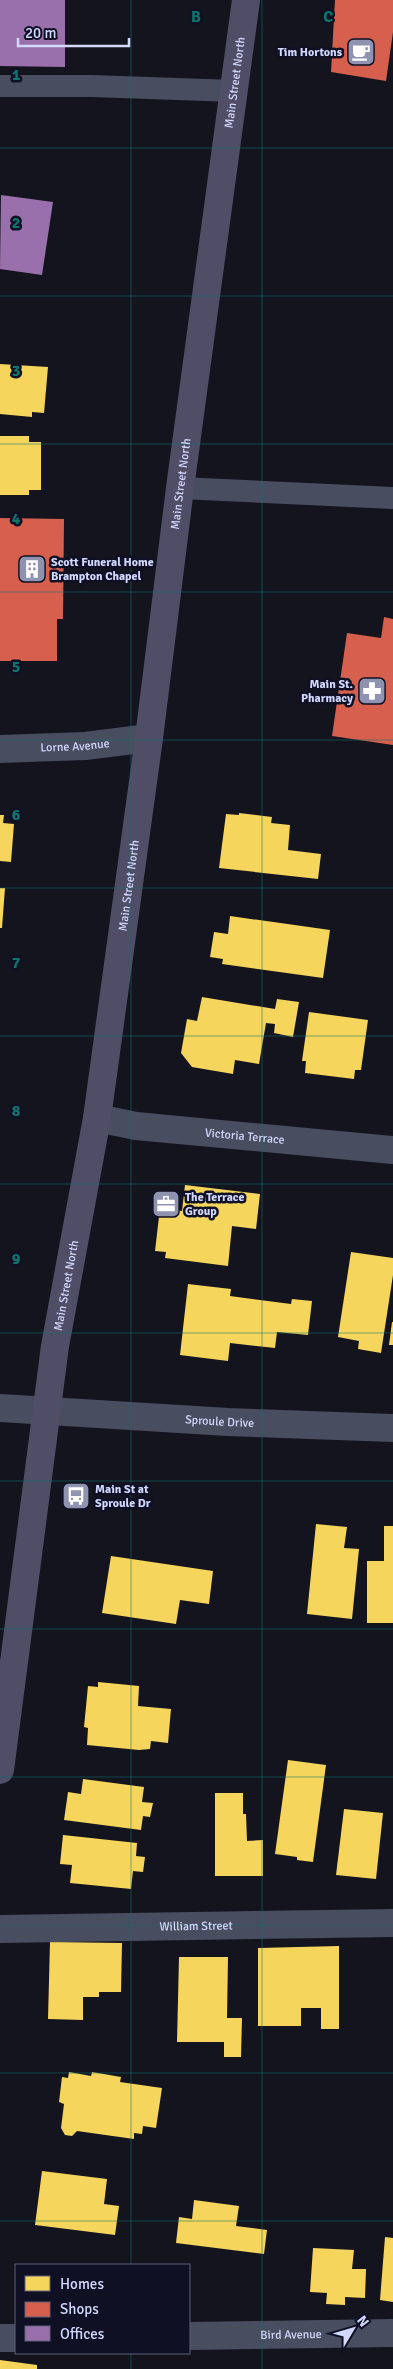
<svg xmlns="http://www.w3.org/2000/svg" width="393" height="2369" viewBox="0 0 393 2369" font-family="Signika,sans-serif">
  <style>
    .homes { fill: #f6d55c }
    .shops { fill: #d6604d }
    .offices { fill: #9970ab }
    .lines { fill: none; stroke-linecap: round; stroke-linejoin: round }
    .lane { stroke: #494d60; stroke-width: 22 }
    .street { stroke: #494d60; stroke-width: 28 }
    .primary { stroke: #504d66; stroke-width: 28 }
    .grid { fill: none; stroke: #0f766e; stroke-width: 1; stroke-opacity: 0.55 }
    .labels { text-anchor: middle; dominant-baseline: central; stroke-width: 5; stroke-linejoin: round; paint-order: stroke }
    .poi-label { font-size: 12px; font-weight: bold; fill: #d3d8fe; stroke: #0f1024; text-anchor: start }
    .street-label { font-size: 12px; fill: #d3d8fe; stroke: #0f1024 }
    .grid-label { font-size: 16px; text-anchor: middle; font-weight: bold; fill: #0f766e; stroke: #0f1024; stroke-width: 5; stroke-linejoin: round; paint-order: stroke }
  </style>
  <rect width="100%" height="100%" fill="#14141f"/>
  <g class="homes">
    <polygon points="0,364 48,367 44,413 32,412 32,417 0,414"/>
    <polygon points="0,436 29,436 29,442 41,442 41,490 29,490 29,495 0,495"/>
    <polygon points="239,813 272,817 271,823 290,825 288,850 321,854 318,879 219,868 226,814 239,815"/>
    <polygon points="0,815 4,815 3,823 14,824 11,862 0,861"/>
    <polygon points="0,888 5,888 2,928 0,928"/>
    <polygon points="230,916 330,930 323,978 222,964 223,959 210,957 214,932 228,934"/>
    <polygon points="202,997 275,1009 277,999 299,1002 293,1037 274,1033 275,1024 266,1023 259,1064 235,1060 233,1074 192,1067 181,1053 187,1019 197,1021"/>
    <polygon points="309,1012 368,1020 361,1070 355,1070 354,1079 305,1073 306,1061 302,1061"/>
    <polygon points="185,1185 260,1194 256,1229 232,1226 228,1266 165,1258 166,1252 155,1251 160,1208 182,1211"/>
    <polygon points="351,1252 393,1258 393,1275 381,1353 358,1349 359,1341 338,1337"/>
    <polygon points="188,1284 231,1289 230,1296 291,1304 292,1299 312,1301 308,1335 277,1332 275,1348 230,1343 228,1361 180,1355"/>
    <polygon points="392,1322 393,1322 393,1345 389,1345"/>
    <polygon points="316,1524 347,1527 344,1548 359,1549 352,1619 307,1614"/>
    <polygon points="384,1526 393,1526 393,1623 367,1623 367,1561 384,1561"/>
    <polygon points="111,1556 213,1571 209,1604 180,1600 176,1624 102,1613"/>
    <polygon points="98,1682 139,1686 138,1706 171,1709 168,1743 151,1741 150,1749 139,1750 87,1745 88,1728 84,1727 88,1686 98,1687"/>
    <polygon points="288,1760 326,1765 313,1862 297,1860 297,1857 275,1854"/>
    <polygon points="83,1779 144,1787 142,1802 153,1803 150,1817 143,1816 141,1830 64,1820 68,1792 81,1794"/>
    <polygon points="215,1793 243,1793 243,1814 246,1814 247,1841 263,1840 263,1876 215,1876"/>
    <polygon points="344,1809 383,1813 376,1879 336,1875"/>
    <polygon points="63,1835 137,1843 136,1856 145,1857 143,1872 133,1871 131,1889 70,1883 72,1865 60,1864"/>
    <polygon points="50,1942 122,1943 121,1992 99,1992 99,1997 83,1997 83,2020 48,2019"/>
    <polygon points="339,1946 339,2029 321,2029 321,2008 301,2008 301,2026 258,2026 258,1948"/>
    <polygon points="179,1957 228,1957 227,2018 242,2018 241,2057 224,2057 224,2042 177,2042"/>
    <polygon points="69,2072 91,2076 92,2072 121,2077 120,2082 162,2088 156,2128 143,2126 142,2134 134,2133 134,2139 77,2131 72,2136 65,2135 61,2128 64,2104 59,2102 62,2077 68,2078"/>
    <polygon points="42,2171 107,2179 104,2204 119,2206 115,2235 35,2225"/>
    <polygon points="194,2200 239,2206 236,2226 267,2230 264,2254 176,2243 179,2217 192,2219"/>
    <polygon points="385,2237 393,2238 393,2302 380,2300"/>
    <polygon points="313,2248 354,2250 352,2269 366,2269 365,2298 345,2297 345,2305 326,2304 327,2293 310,2292"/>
    <polygon points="0,2360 37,2365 37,2369 0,2369"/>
  </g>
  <g class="shops">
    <polygon points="335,0 393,0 393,32 386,81 331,72"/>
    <polygon points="0,518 64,519 63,619 57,619 57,661 0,661"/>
    <polygon points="384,617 393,619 393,745 332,736 347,633 381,638"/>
  </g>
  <g class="offices">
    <polygon points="0,0 65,0 65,67 0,66"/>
    <polygon points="1,195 53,202 42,275 0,269"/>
  </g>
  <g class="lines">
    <g class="lane">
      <polyline points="0,86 92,86 234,91"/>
      <polyline points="180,488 393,498"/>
    </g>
    <g class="street">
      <path id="s1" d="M0,749l85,-3 64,-8"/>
      <path id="s2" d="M97,1118l39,8 257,24"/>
      <path id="s3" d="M0,1408l228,14 165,6"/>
      <path id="s4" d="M0,1929l393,-6"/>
      <path id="s5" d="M189,2336l204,-3"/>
      <polyline points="0,2338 16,2338"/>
    </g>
    <path class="primary" id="s6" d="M0,1770l55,-424 42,-228 52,-380 31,-250 66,-488"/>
  </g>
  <path class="grid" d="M131,0v2265M262,0v2369M0,148h393M0,296h393M0,444h393M0,592h393M0,740h393M0,888h393M0,1036h393M0,1184h393M0,1333h393M0,1481h393M0,1629h393M0,1777h393M0,1925h393M0,2073h393M0,2221h393M131,2353v16"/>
  <defs>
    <symbol id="cafe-square" viewBox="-11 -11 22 22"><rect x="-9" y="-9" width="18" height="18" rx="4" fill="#9093b0" stroke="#0f1024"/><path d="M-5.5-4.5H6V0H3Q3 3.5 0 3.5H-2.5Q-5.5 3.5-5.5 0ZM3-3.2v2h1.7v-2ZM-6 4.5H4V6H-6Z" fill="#fff"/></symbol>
    <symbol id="building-square" viewBox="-11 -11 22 22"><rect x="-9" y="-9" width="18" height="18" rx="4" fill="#9093b0" stroke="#0f1024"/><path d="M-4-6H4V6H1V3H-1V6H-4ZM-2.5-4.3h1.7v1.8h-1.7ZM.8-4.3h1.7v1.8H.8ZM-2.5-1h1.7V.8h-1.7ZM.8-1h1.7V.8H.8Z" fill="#fff"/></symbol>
    <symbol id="pharmacy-square" viewBox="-11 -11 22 22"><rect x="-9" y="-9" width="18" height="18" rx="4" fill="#9093b0" stroke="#0f1024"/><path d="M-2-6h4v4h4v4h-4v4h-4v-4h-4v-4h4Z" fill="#fff"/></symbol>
    <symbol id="office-square" viewBox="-11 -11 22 22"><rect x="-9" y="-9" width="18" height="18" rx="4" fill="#9093b0" stroke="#0f1024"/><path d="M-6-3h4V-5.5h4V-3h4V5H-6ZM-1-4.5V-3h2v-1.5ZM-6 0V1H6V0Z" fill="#fff"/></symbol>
    <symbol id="bus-square" viewBox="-11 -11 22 22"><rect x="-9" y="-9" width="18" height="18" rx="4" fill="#9093b0" stroke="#0f1024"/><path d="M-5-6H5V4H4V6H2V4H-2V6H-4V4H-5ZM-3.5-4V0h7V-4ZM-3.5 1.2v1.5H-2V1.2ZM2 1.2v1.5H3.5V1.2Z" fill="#fff"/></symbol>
  </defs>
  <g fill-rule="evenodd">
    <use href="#cafe-square" x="345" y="36" width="32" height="32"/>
    <use href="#building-square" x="16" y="553" width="32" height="32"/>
    <use href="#pharmacy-square" x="356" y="675" width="32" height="32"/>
    <use href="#office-square" x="150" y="1188" width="32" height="32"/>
    <use href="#bus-square" x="60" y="1480" width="32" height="32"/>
  </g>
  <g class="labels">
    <g class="poi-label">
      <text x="342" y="52" text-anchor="end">Tim Hortons</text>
      <text x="51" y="562">Scott Funeral Home<tspan x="51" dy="14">Brampton Chapel</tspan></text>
      <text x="353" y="684" text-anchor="end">Main St.<tspan x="353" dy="14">Pharmacy</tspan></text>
      <text x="185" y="1197">The Terrace<tspan x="185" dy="14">Group</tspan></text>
      <text x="95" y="1489">Main St at<tspan x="95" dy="14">Sproule Dr</tspan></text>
    </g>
    <g class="street-label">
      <text stroke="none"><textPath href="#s6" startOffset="1704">Main Street North</textPath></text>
      <text stroke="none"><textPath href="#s6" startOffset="1299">Main Street North</textPath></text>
      <text stroke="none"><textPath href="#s1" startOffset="75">Lorne Avenue</textPath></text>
      <text stroke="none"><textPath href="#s6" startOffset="894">Main Street North</textPath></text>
      <text stroke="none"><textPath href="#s2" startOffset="149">Victoria Terrace</textPath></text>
      <text stroke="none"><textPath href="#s6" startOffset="489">Main Street North</textPath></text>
      <text stroke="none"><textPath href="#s3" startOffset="220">Sproule Drive</textPath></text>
      <text stroke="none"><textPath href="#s4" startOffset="196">William Street</textPath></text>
      <text stroke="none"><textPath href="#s5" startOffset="102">Bird Avenue</textPath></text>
    </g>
  </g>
  <g class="grid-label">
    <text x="196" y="22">B</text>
    <text x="328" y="22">C</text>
    <text x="16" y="80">1</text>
    <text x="16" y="228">2</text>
    <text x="16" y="376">3</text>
    <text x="16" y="524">4</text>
    <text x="16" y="672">5</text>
    <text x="16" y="820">6</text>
    <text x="16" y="968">7</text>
    <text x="16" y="1116">8</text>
    <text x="16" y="1264">9</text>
  </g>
  <rect x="15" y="2264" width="175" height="90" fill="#0f1024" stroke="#5d607b"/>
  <rect x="25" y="2276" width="25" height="15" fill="#f6d55c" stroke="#5d607b"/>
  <text x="60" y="2289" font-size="15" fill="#d3d8fe">Homes</text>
  <rect x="25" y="2302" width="25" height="15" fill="#d6604d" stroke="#5d607b"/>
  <text x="60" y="2314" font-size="15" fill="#d3d8fe">Shops</text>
  <rect x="25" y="2326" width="25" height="15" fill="#9970ab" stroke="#5d607b"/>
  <text x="60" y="2339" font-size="15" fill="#d3d8fe">Offices</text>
  <g transform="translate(353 2329) rotate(52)" stroke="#0f1024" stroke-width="4" paint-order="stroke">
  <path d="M0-4L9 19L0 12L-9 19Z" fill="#d3d8fe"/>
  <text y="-8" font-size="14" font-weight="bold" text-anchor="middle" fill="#d3d8fe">N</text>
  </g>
  <path d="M18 38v8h111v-8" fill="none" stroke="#d3d8fe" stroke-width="2.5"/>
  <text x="25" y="38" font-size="15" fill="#d3d8fe" stroke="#0f1024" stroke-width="4" paint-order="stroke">20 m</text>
</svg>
